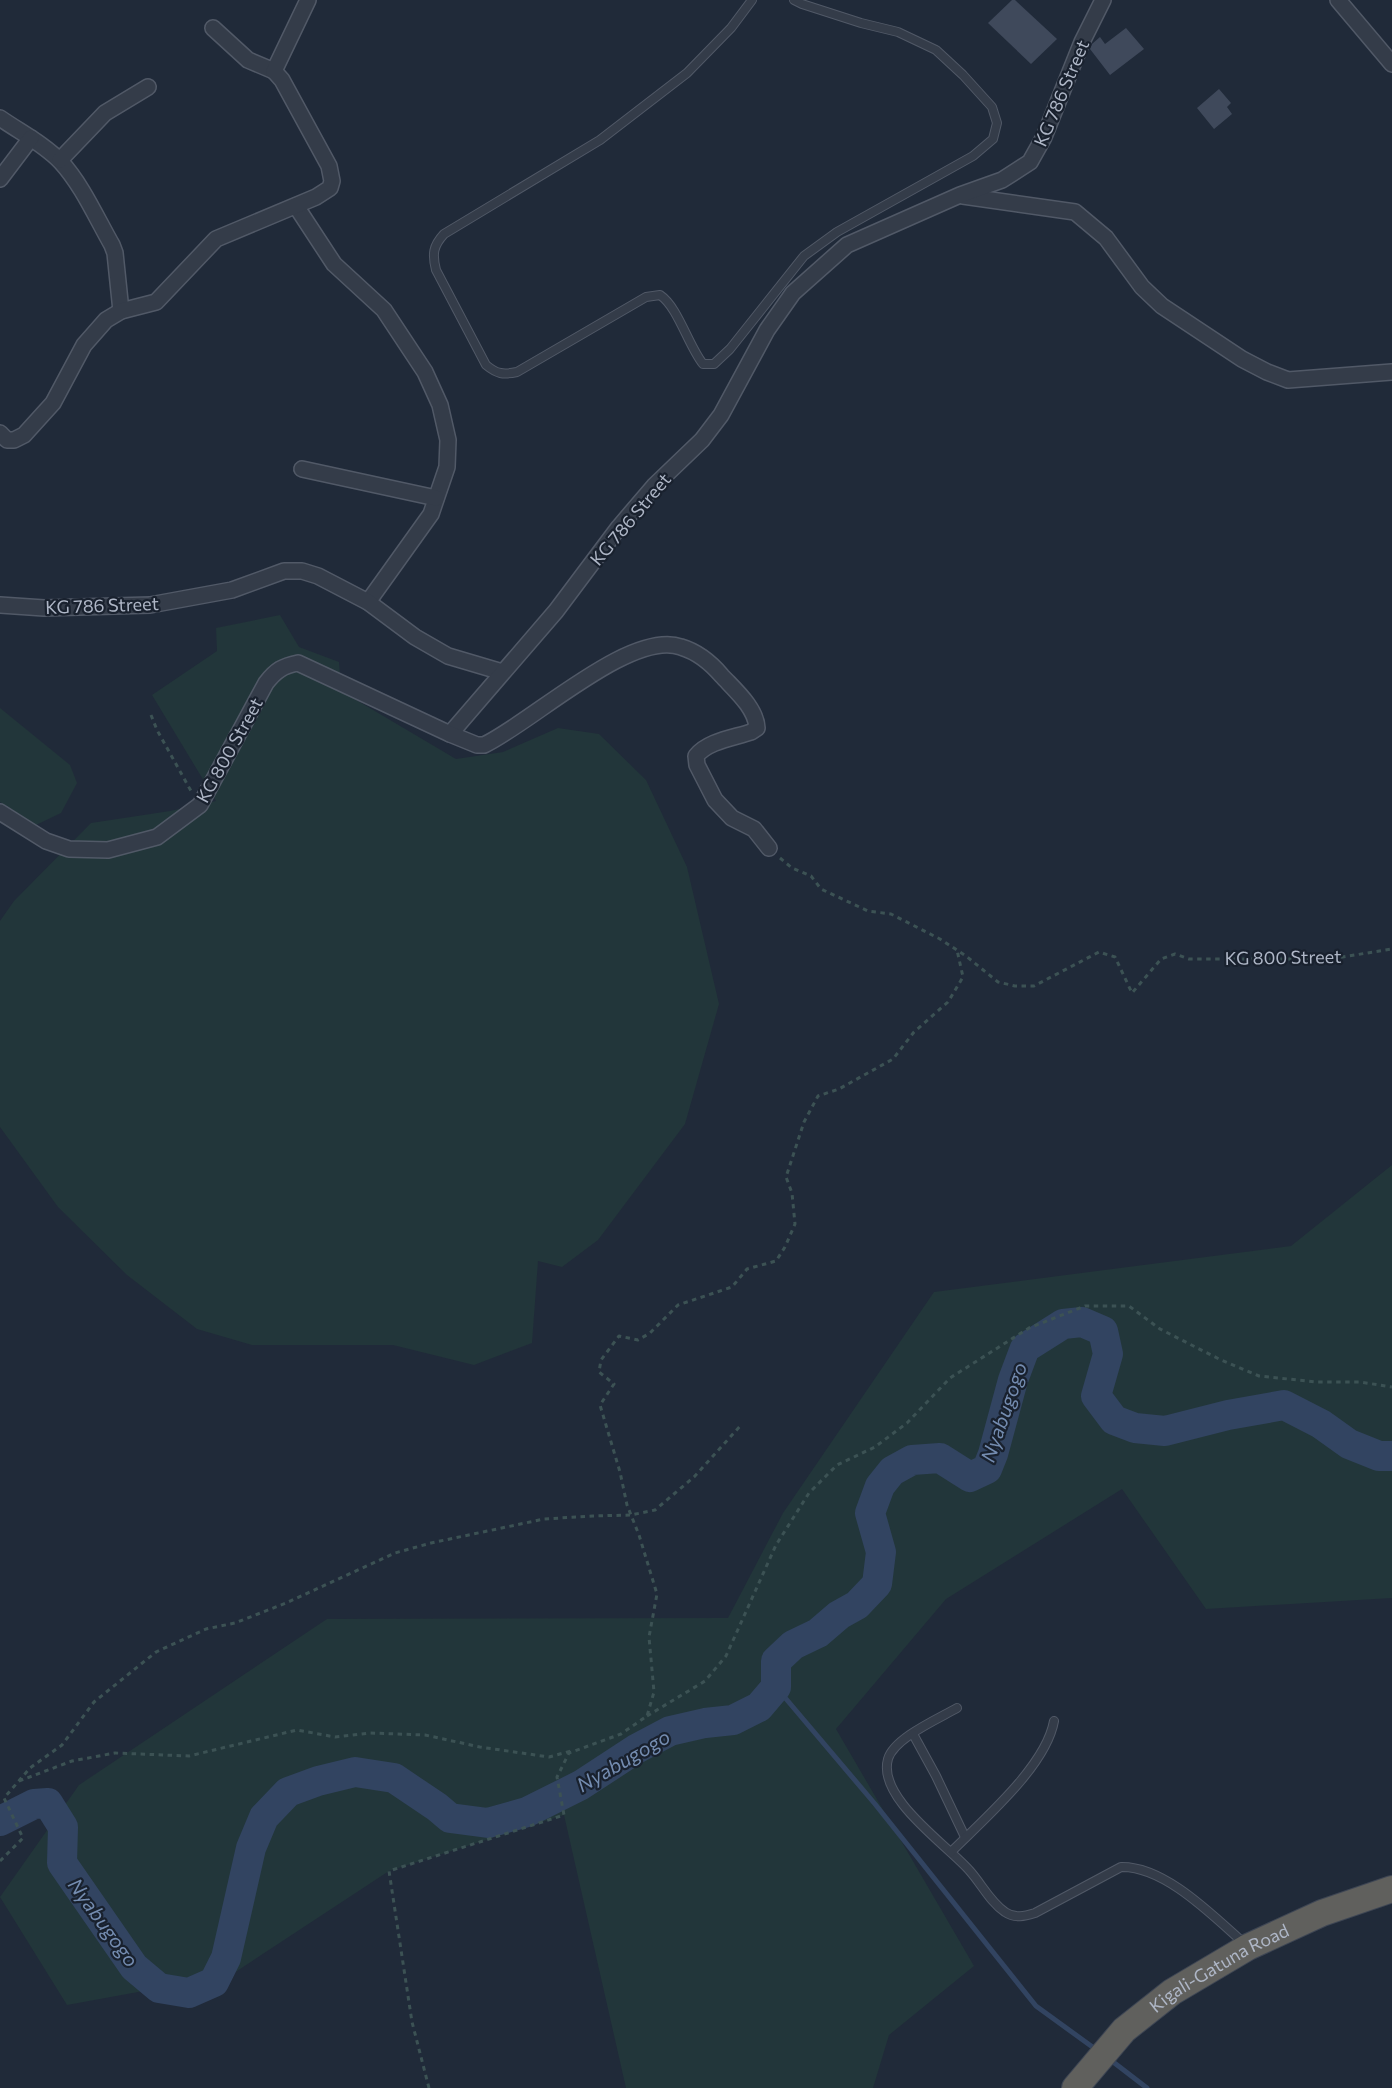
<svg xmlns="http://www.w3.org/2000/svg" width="1392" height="2088" viewBox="0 0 1392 2088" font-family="Commissioner,sans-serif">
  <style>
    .green { fill: #22363a }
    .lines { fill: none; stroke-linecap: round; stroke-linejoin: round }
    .stream { stroke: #324461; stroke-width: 5 }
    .river { stroke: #324461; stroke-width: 30 }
    .building { fill: #3f495b }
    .service-casing { stroke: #515967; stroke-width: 10 }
    .minor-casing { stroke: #515967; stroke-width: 18 }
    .trunk-casing { stroke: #3e4654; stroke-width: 28 }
    .path { stroke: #3c5254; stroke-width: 3; stroke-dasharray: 4.5 4.5; stroke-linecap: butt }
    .service { stroke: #343c49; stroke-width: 8 }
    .minor { stroke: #343c49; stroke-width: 15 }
    .trunk { stroke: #60605d; stroke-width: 26 }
    .labels { text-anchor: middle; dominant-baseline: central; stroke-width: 4.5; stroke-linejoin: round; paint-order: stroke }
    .street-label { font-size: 18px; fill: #aeb6c6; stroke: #19212e }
    .water-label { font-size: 20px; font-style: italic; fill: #748cb0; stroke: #19212e }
  </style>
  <rect width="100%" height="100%" fill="#202a39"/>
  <g class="green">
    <polygon points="280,615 299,647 339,662 341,691 456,759 503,752 558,728 599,734 646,780 687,867 719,1004 685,1124 598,1240 562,1267 538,1261 532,1343 474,1365 393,1345 252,1345 197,1329 127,1275 58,1207 0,1127 0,921 14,901 91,823 170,811 216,801 152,695 217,651 216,628"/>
    <polygon points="0,708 70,765 77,783 61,813 36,825 0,802"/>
    <polygon points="1392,1165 1392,1598 1206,1609 1122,1489 946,1599 836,1729 974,1966 889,2035 873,2088 626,2088 564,1815 389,1871 231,1975 67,2005 0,1897 79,1785 327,1619 728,1618 783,1513 934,1292 1291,1246"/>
  </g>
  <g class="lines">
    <g class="stream">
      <polyline points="776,1687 875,1804 1036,2006 1098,2051"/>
      <polyline points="1108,2058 1147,2088"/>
    </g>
    <polyline class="river" points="0,1821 34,1804 48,1803 63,1827 62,1863 134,1967 159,1988 189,1993 214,1982 226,1958 251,1848 264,1817 288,1792 318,1781 355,1772 394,1778 437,1807 450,1818 488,1823 527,1812 581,1785 636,1749 670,1731 705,1723 733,1720 759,1707 776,1687 776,1661 793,1645 818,1633 839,1615 857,1605 877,1584 881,1552 870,1513 880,1486 892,1471 912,1460 940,1458 970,1477 987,1469 993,1454 1013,1380 1025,1348 1063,1324 1082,1322 1103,1331 1108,1354 1096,1396 1114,1420 1135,1428 1165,1431 1228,1415 1284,1405 1321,1424 1349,1444 1379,1456 1392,1456"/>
  </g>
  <g class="building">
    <polygon points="1012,0 1015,0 1057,39 1031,64 988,23"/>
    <polygon points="1126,28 1144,49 1110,75 1090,49 1092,44 1100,37 1105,44"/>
    <polygon points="1219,89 1231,103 1227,107 1232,114 1214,129 1197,108"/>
  </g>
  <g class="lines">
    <defs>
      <g id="service">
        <path d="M752,0l-21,28 -44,45 -87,67 -156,94c-11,12 -12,20 -8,36l50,95c11,9 17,10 31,7l129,-75 14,-2c18,12 28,50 43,69h11l16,-15 74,-93 33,-24 136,-76 20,-17 4,-16 -5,-16 -29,-32 -27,-25 -38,-18 -37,-9 -59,-19 -8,-4"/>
        <path d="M957,1708c-19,11 -63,30 -69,51 -11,39 59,86 81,111 12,13 21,32 36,42 10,7 20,4 30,1l86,-46c44,-1 92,49 124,77"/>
        <polyline points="913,1734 936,1776 965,1837"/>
        <path d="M951,1852c33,-33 95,-86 103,-131"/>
      </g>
      <g id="minor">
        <polyline points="1338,0 1392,64"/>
        <polyline points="213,28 248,60 274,71"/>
        <path d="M0,118c20,14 44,26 61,44 21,23 35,55 51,83l3,8 6,58"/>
        <polyline points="60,160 105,113 148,87"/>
        <polyline points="0,179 31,138"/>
        <polyline points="963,196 1075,212 1106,238 1142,287 1162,306 1242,359 1267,372 1288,380 1392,372"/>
        <polyline points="296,206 334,264 384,310 425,372 440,405 448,440 447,467 431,514 368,602"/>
        <polyline points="0,433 7,440 14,440 24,435 53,403 84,345 106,320 121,311 156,302 216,239 316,197 330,188 332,181 329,166 282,80 274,71 308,0"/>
        <polyline points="302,469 436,498"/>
        <polyline points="0,605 44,608 150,605 232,590 284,571 302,571 318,576 368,602 415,637 448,656 502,672"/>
        <polyline points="450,734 556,611 619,527 654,486 702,440 721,415 767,330 793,293 847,245 960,195 1002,180 1030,162 1044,137 1082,42 1103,0"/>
        <path d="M0,812l46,29 23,8 39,1 49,-13 43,-32 66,-122c10,-13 17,-17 32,-20l152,71 27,11h7c47,-22 147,-116 197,-98 17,5 30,16 41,29 13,14 34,32 35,52l-6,4c-18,6 -43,9 -55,24l1,9 18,35 17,18 22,11 15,19"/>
      </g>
      <g id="trunk">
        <path id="s1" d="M1075,2088l49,-58 48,-38 76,-45 74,-34 70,-24"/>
      </g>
    </defs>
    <use href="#service" class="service-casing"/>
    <use href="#minor" class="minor-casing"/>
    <use href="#trunk" class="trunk-casing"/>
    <g class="path">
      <polyline points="151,715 157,730 191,791"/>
      <polyline points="780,858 792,868 811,876 821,889 868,911 891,914 940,939 966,956 998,982 1015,986 1034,986 1099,952 1115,957 1132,993 1161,959 1175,954 1189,959 1330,959 1392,949"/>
      <polyline points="647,1716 705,1681 726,1656 776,1545 809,1493 837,1465 875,1447 907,1423 950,1378 1029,1328 1085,1306 1129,1306 1160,1329 1219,1359 1259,1376 1317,1382 1360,1382 1392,1387"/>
      <polyline points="19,1781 72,1761 115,1753 189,1756 297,1730 335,1737 370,1733 425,1735 480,1747 549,1757 571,1751"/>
      <polyline points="0,1861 23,1838 4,1798 30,1768 62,1745 94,1702 156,1652 206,1629 235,1623 286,1603 395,1553 431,1543 544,1519 593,1516 631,1515 655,1510 694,1477 742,1424"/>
      <polyline points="429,2088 412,2022 389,1871 564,1815 557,1777 569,1753 621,1734 647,1716 654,1692 649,1637 657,1594 639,1535 627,1505 620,1472 600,1405 614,1384 599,1372 601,1360 619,1336 638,1340 650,1333 678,1305 732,1287 747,1269 776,1261 785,1247 795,1224 792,1193 786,1177 804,1122 818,1096 839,1089 893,1059 914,1032 948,1002 963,977 957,950"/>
    </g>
    <use href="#service" class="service"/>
    <use href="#minor" class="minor"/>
    <use href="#trunk" class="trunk"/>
  </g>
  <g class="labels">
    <g class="street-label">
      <text transform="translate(1061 93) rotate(-67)">KG 786 Street</text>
      <text transform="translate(630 519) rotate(-50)">KG 786 Street</text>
      <text transform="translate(102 605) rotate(-2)">KG 786 Street</text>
      <text transform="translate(229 750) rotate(-61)">KG 800 Street</text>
      <text transform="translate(1283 957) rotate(-1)">KG 800 Street</text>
      <text stroke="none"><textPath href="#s1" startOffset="190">Kigali-Gatuna Road</textPath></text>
    </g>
    <g class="water-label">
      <text transform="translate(1003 1412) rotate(-71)">Nyabugogo</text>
      <text transform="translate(623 1760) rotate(-30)">Nyabugogo</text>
      <text transform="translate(104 1922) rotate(54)">Nyabugogo</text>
    </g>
  </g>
</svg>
